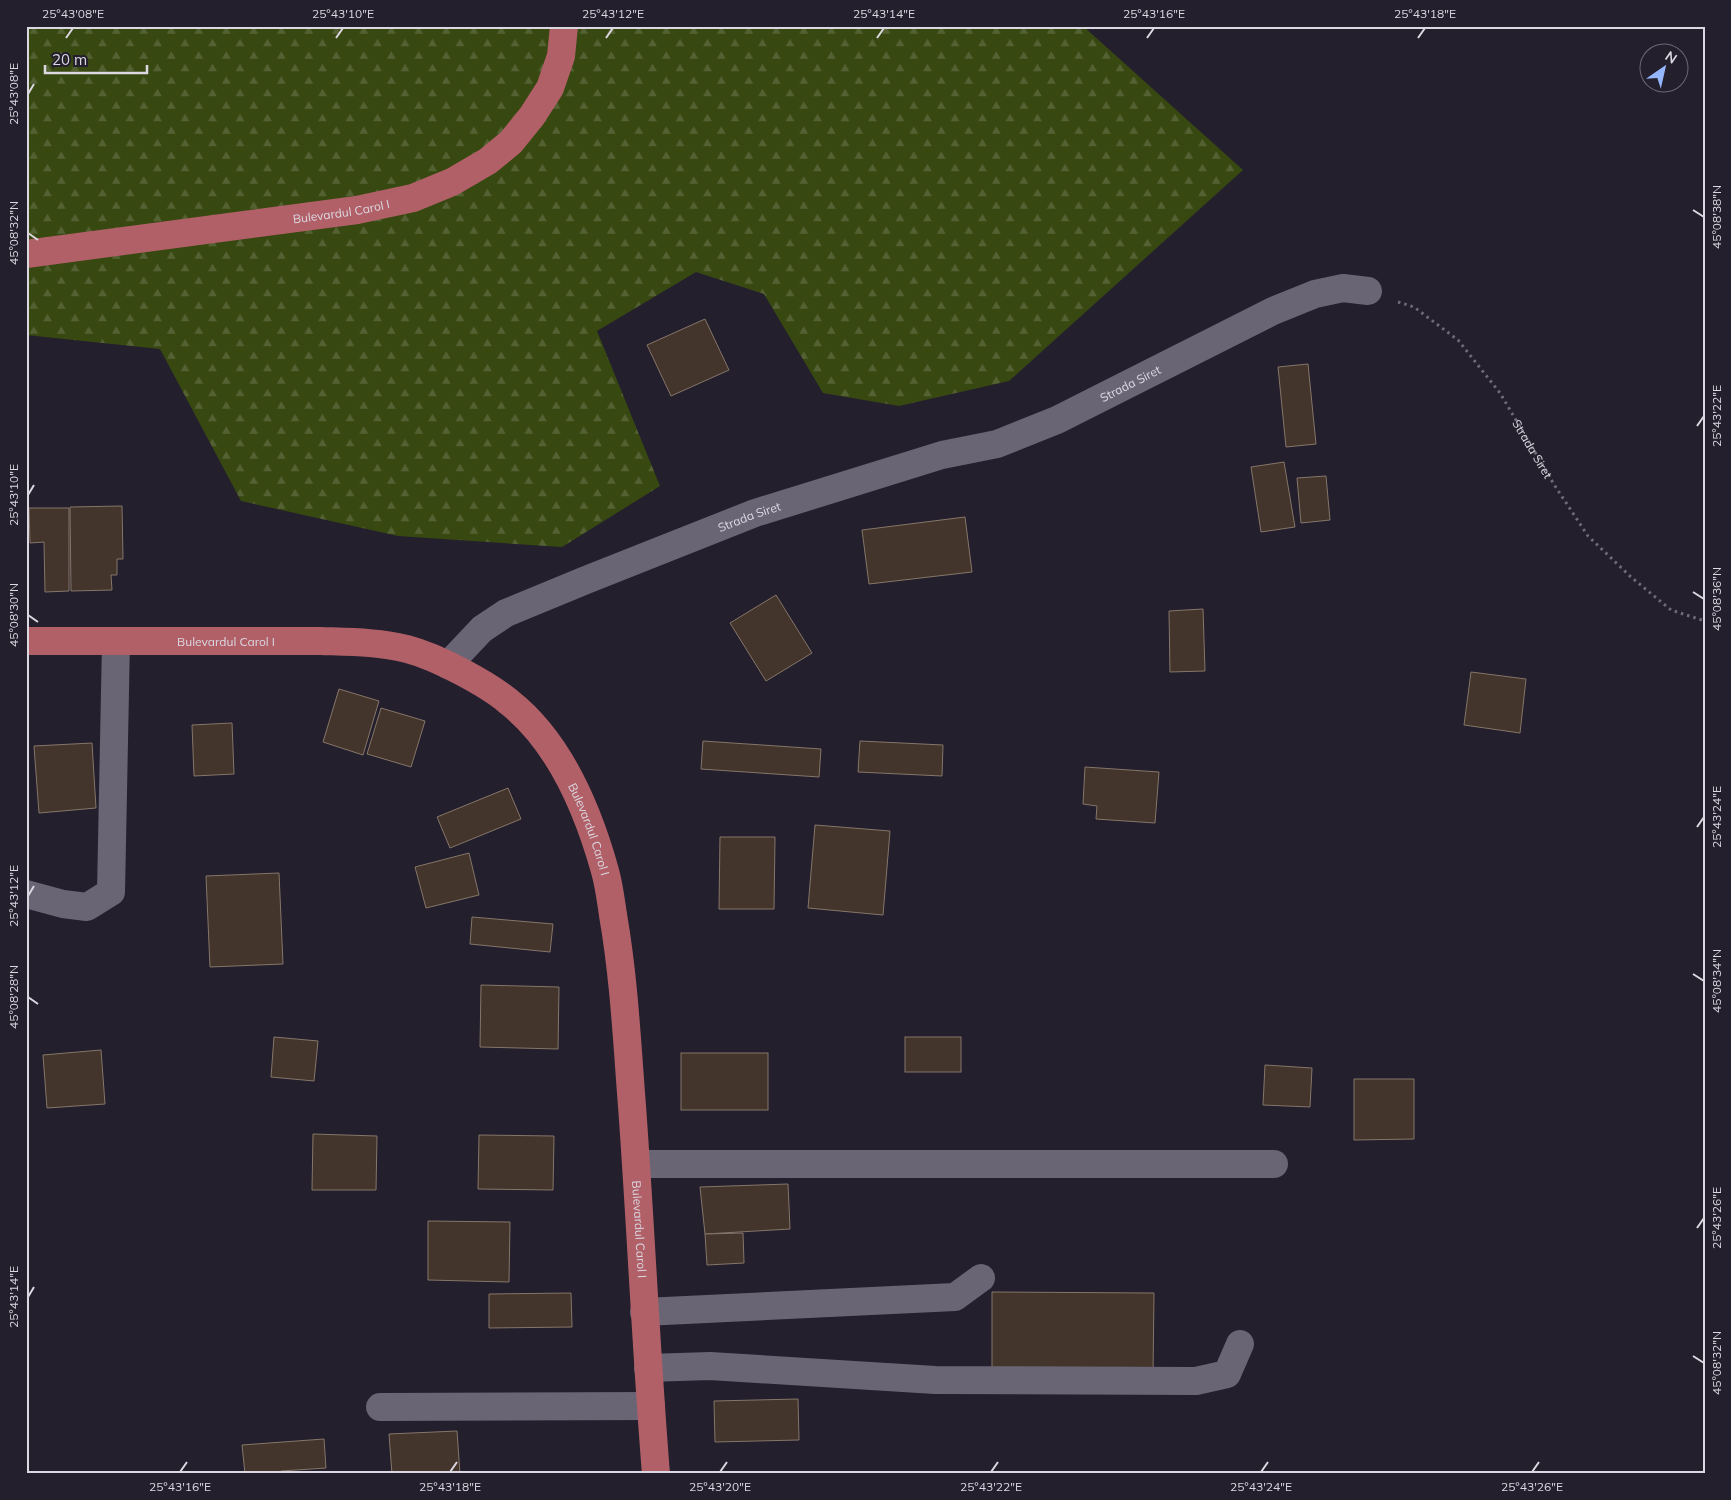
<svg xmlns="http://www.w3.org/2000/svg" width="1731" height="1500" viewBox="0 0 1731 1500" font-family="Mulish,sans-serif">
  <style>
    .forest { fill: url(#forest-firs) }
    .building { fill: #43352b; stroke: #86766a }
    .lines { fill: none; stroke-linecap: round; stroke-linejoin: round }
    .path { stroke: #6e6b77; stroke-width: 3; stroke-dasharray: 2.5 4; stroke-linecap: butt }
    .street { stroke: #696575; stroke-width: 28 }
    .primary { stroke: #b16068; stroke-width: 28 }
    .ticks { fill: none; stroke: #dbd8e2; stroke-width: 2 }
    .labels { text-anchor: middle; dominant-baseline: central; stroke-width: 4.5; stroke-linejoin: round; paint-order: stroke }
    .street-label { font-size: 12px; fill: #dbd8e2; stroke: #231f2d }
    .neatline { fill: none; stroke: #dbd8e2; stroke-width: 2 }
    .ticks-label { font-size: 12px; text-anchor: middle; fill: #dbd8e2 }
  </style>
  <defs>
    <pattern id="forest-firs" width="22" height="20" patternUnits="userSpaceOnUse" patternTransform="scale(1.25)"><rect width="22" height="20" fill="#384811"/><path d="M5 1l3.5 6h-7zM16 11l3.5 6h-7z" fill="#546233"/></pattern>
  </defs>
  <rect width="100%" height="100%" fill="#231f2d"/>
  <polygon class="forest" points="26,26 1083,26 1243,170 1009,381 899,406 823,393 764,294 696,272 597,331 660,486 562,547 398,536 241,501 160,349 26,335"/>
  <g class="building">
    <polygon points="705,319 729,370 671,396 647,345"/>
    <polygon points="1308,364 1316,444 1286,447 1278,367"/>
    <polygon points="1284,462 1295,527 1261,532 1251,467"/>
    <polygon points="1326,476 1330,520 1301,523 1297,478"/>
    <polygon points="122,506 123,559 117,559 117,575 111,575 112,590 71,591 70,507"/>
    <polygon points="29,508 69,508 69,591 45,592 44,542 30,543"/>
    <polygon points="965,517 972,572 869,584 862,530"/>
    <polygon points="776,595 812,653 766,681 730,623"/>
    <polygon points="1203,609 1205,671 1170,672 1169,611"/>
    <polygon points="1471,672 1526,679 1520,733 1464,725"/>
    <polygon points="339,689 379,701 363,755 323,742"/>
    <polygon points="381,708 425,721 411,767 367,754"/>
    <polygon points="232,723 234,774 194,776 192,725"/>
    <polygon points="703,741 821,749 819,777 701,769"/>
    <polygon points="860,741 943,745 942,776 858,772"/>
    <polygon points="92,743 96,808 39,813 34,746"/>
    <polygon points="1085,767 1159,772 1155,823 1096,819 1097,806 1083,804"/>
    <polygon points="508,788 521,819 450,848 437,817"/>
    <polygon points="815,825 890,831 883,915 808,908"/>
    <polygon points="720,837 775,837 774,909 719,909"/>
    <polygon points="469,853 479,895 426,908 415,867"/>
    <polygon points="279,873 283,964 210,967 206,876"/>
    <polygon points="472,917 553,924 550,952 470,944"/>
    <polygon points="481,985 559,987 558,1049 480,1047"/>
    <polygon points="274,1037 318,1041 314,1081 271,1077"/>
    <rect x="905" y="1037" width="56" height="35"/>
    <polygon points="101,1050 105,1104 47,1108 43,1055"/>
    <rect x="681" y="1053" width="87" height="57"/>
    <polygon points="1265,1065 1312,1068 1310,1107 1263,1105"/>
    <polygon points="1354,1079 1414,1079 1414,1139 1354,1140"/>
    <polygon points="313,1134 377,1136 376,1190 312,1190"/>
    <polygon points="479,1135 554,1136 553,1190 478,1189"/>
    <polygon points="788,1184 790,1229 705,1234 700,1187"/>
    <polygon points="428,1221 510,1222 509,1282 428,1280"/>
    <polygon points="743,1233 744,1263 707,1265 705,1234"/>
    <polygon points="992,1292 1154,1293 1153,1375 992,1374"/>
    <polygon points="571,1293 572,1327 489,1328 489,1294"/>
    <polygon points="798,1399 799,1440 715,1442 714,1401"/>
    <polygon points="457,1431 460,1474 392,1474 389,1434"/>
    <polygon points="324,1439 326,1468 281,1471 281,1474 245,1474 242,1445"/>
  </g>
  <g class="lines">
    <path class="path" id="s1" d="M1398,302l16,5 44,33 42,53 55,93 33,50 43,41 40,33 34,11"/>
    <g class="street">
      <path id="s2" d="M448,665l34,-36 24,-16 80,-33 169,-67 187,-58 55,-11 60,-24 216,-109 42,-17 28,-6 25,3"/>
      <polyline points="26,894 63,904 87,907 111,892 116,641"/>
      <polyline points="637,1164 1274,1164"/>
      <polyline points="644,1312 955,1297 981,1278"/>
      <polyline points="648,1368 710,1366 935,1380 1196,1381 1227,1374 1240,1344"/>
      <polyline points="380,1407 651,1406"/>
    </g>
    <g class="primary">
      <path id="s3" d="M26,254l331,-44 56,-12 39,-16 36,-21 23,-19 21,-26 18,-28 11,-32 3,-30"/>
      <path id="s4" d="M26,641h295c29,1 58,1 86,8 19,5 38,14 55,23 17,9 33,18 47,30 51,40 79,108 96,169 4,14 6,30 8,44 11,63 14,127 19,191 9,123 14,245 24,368"/>
    </g>
  </g>
  <path class="ticks" d="M66,38l7,-10M336,38l7,-10M606,38l7,-10M877,38l7,-10M1147,38l7,-10M1418,38l7,-10M28,94l6,-10M1693,210l11,7M28,233l10,7M1697,426l7,-10M28,495l6,-10M1693,592l11,7M28,615l10,7M1697,827l7,-10M28,896l6,-10M1693,974l11,7M28,997l10,7M1697,1228l7,-10M28,1297l6,-10M1693,1356l11,7M180,1472l7,-10M450,1472l7,-10M720,1472l7,-10M991,1472l7,-10M1261,1472l7,-10M1532,1472l7,-10"/>
  <g class="labels">
    <g class="street-label">
      <text stroke="none"><textPath href="#s3" startOffset="318">Bulevardul Carol I</textPath></text>
      <text stroke="none"><textPath href="#s2" startOffset="745">Strada Siret</textPath></text>
      <text stroke="none"><textPath href="#s1" startOffset="204">Strada Siret</textPath></text>
      <text stroke="none"><textPath href="#s2" startOffset="340">Strada Siret</textPath></text>
      <text stroke="none"><textPath href="#s4" startOffset="200">Bulevardul Carol I</textPath></text>
      <text stroke="none"><textPath href="#s4" startOffset="650">Bulevardul Carol I</textPath></text>
      <text stroke="none"><textPath href="#s4" startOffset="1055">Bulevardul Carol I</textPath></text>
    </g>
  </g>
  <rect width="1731" height="1500" fill="none" stroke="#231f2d" stroke-width="55"/>
  <g transform="translate(1664 68) rotate(34)"><circle r="24" fill="#231f2d" stroke="#6d6975"/>
  <path d="M0-4L9 19L0 12L-9 19Z" fill="#95b6fd"/>
  <text y="-8" font-size="14" font-weight="bold" text-anchor="middle" fill="#dbd8e2">N</text>
  </g>
  <path d="M45 65v8h102v-8" fill="none" stroke="#dbd8e2" stroke-width="2.5"/>
  <text x="52" y="65" font-size="15" fill="#dbd8e2" stroke="#231f2d" stroke-width="4" paint-order="stroke">20 m</text>
  <rect x="28" y="28" width="1676" height="1444" class="neatline"/>
  <g class="ticks-label">
    <text x="73" y="18">25°43'08"E</text>
    <text x="343" y="18">25°43'10"E</text>
    <text x="613" y="18">25°43'12"E</text>
    <text x="884" y="18">25°43'14"E</text>
    <text x="1154" y="18">25°43'16"E</text>
    <text x="1425" y="18">25°43'18"E</text>
    <text transform="translate(14 94) rotate(-90)" y="4">25°43'08"E</text>
    <text transform="translate(1717 217) rotate(-90)" y="4">45°08'38"N</text>
    <text transform="translate(14 233) rotate(-90)" y="4">45°08'32"N</text>
    <text transform="translate(1717 416) rotate(-90)" y="4">25°43'22"E</text>
    <text transform="translate(14 495) rotate(-90)" y="4">25°43'10"E</text>
    <text transform="translate(1717 599) rotate(-90)" y="4">45°08'36"N</text>
    <text transform="translate(14 615) rotate(-90)" y="4">45°08'30"N</text>
    <text transform="translate(1717 817) rotate(-90)" y="4">25°43'24"E</text>
    <text transform="translate(14 896) rotate(-90)" y="4">25°43'12"E</text>
    <text transform="translate(1717 981) rotate(-90)" y="4">45°08'34"N</text>
    <text transform="translate(14 997) rotate(-90)" y="4">45°08'28"N</text>
    <text transform="translate(1717 1218) rotate(-90)" y="4">25°43'26"E</text>
    <text transform="translate(14 1297) rotate(-90)" y="4">25°43'14"E</text>
    <text transform="translate(1717 1363) rotate(-90)" y="4">45°08'32"N</text>
    <text x="180" y="1491">25°43'16"E</text>
    <text x="450" y="1491">25°43'18"E</text>
    <text x="720" y="1491">25°43'20"E</text>
    <text x="991" y="1491">25°43'22"E</text>
    <text x="1261" y="1491">25°43'24"E</text>
    <text x="1532" y="1491">25°43'26"E</text>
  </g>
</svg>
